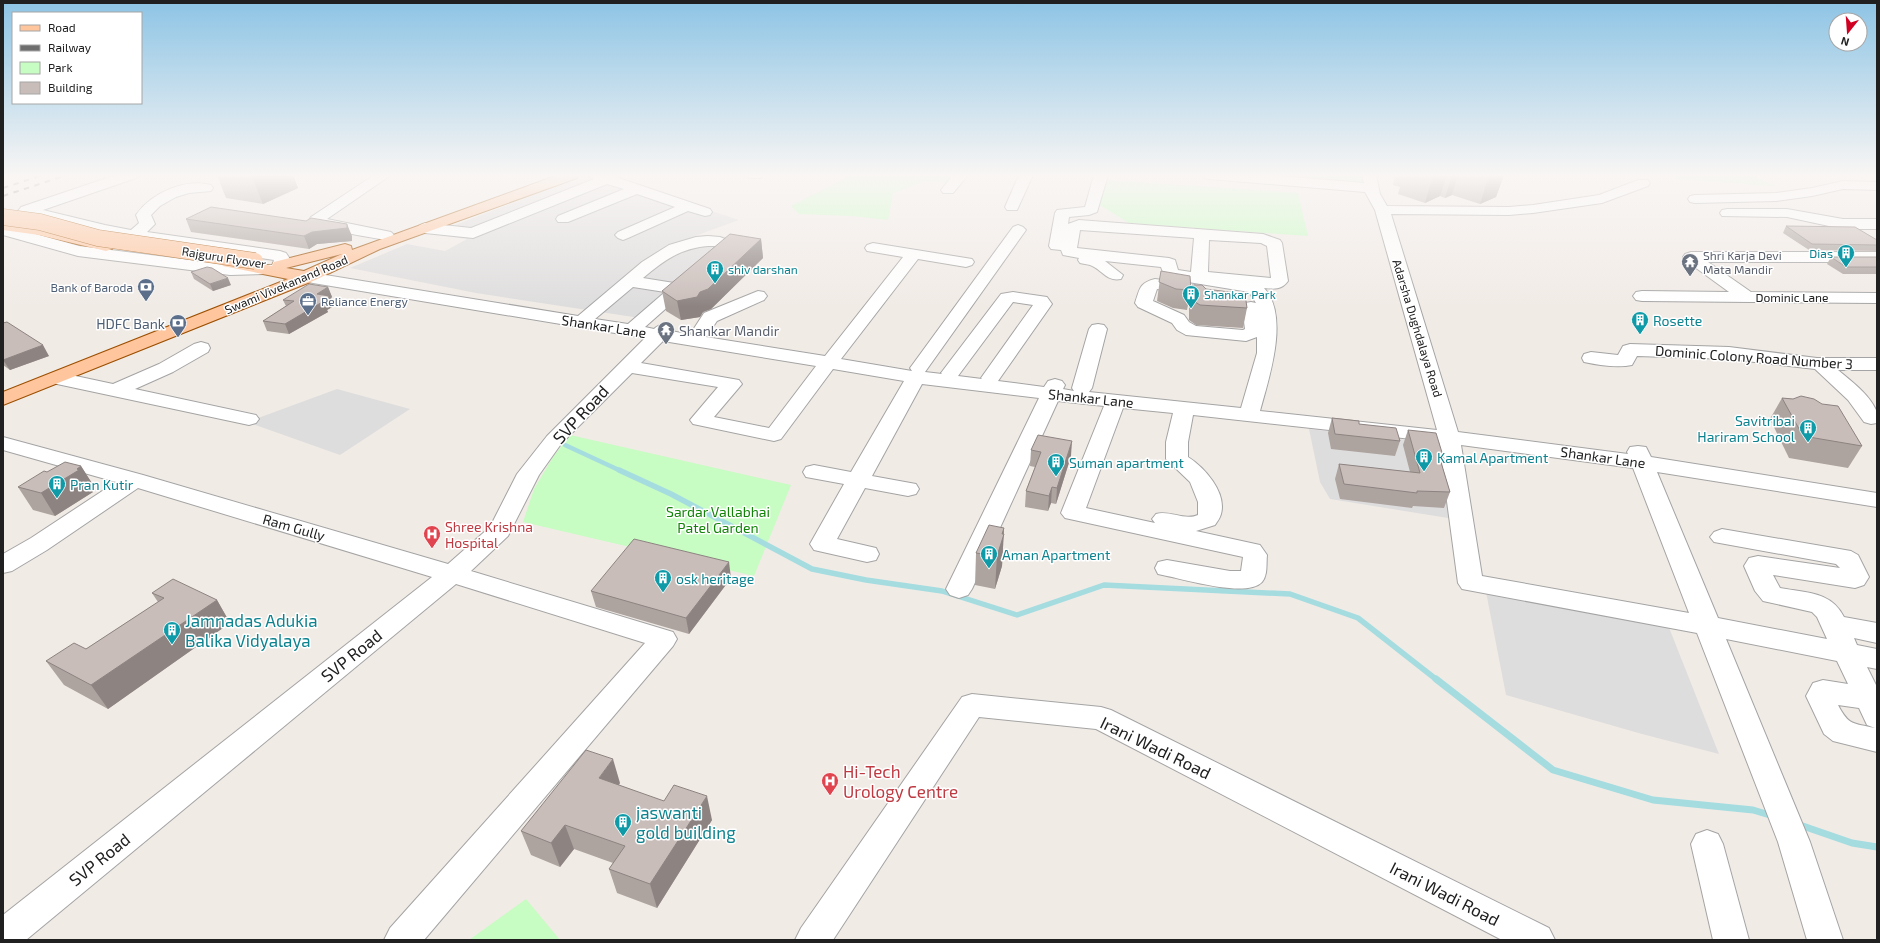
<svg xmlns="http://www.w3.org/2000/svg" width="1880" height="943" viewBox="0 0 1880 943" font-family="'Exo 2',sans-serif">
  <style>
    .residential { fill: #dedddd }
    .park { fill: #c7fcc2 }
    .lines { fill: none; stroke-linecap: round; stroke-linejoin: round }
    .stream-far2 { stroke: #a5dce0; stroke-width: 4.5 }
    .stream-far1 { stroke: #a5dce0; stroke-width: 5.5 }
    .stream { stroke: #a5dce0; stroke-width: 7 }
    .minor-casing { stroke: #a4a4a4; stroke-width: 2 }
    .major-casing { stroke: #9c4f00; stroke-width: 2 }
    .minor { fill: #fff; fill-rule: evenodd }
    .major { fill: #ffc59d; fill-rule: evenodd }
    .rail { stroke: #6e6e6e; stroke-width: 2; stroke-dasharray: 5.5 5.5; stroke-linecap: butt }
    .major-bridge-casing { stroke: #9c4f00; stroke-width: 17; stroke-linecap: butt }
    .major-bridge { stroke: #ffc59d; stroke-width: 16 }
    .wall { fill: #ada39f }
    .shaded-wall { fill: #8d8482 }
    .building { fill: #c9bdb9; stroke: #8d8482 }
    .labels { text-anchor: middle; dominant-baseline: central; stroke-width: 3; stroke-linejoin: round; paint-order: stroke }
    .far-culture-label { font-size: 12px; fill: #0d838f; stroke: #fff; text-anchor: start }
    .far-worship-label { font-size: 12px; fill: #5b616d; stroke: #fff; text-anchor: start }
    .far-street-label { font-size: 12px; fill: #202020; stroke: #fff }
    .far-service-label { font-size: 12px; fill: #4e5e75; stroke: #fff; text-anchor: end }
    .culture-label { font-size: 14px; fill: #0d838f; stroke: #fff; text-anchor: start }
    .service-label { font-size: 14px; fill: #4e5e75; stroke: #fff; text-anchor: end }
    .street-label { font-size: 14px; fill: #202020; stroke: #fff }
    .worship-label { font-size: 14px; fill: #5b616d; stroke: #fff; text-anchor: start }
    .park-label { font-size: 14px; fill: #128408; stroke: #fff }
    .health-label { font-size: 14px; fill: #be3a42; stroke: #fff; text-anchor: start }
    .near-street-label { font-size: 17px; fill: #202020; stroke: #fff }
    .near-culture-label { font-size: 17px; fill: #0d838f; stroke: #fff; text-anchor: start }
    .near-health-label { font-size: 17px; fill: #be3a42; stroke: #fff; text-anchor: start }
  </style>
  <rect width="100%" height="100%" fill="#f1ebe6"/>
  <g class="residential">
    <polygon points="586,175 603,175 739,220 695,236 708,235 742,239 653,320 476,293 350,268 407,244 445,251 467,239 431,234"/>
    <polygon points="337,389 410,409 340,455 247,422"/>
    <polygon points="1309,429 1434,443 1454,519 1330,499 1320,482"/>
    <polygon points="1486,592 1668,625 1719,754 1642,734 1506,695"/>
  </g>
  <g class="park">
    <polygon points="852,175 957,175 953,183 924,181 893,193 888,220 852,216 799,214 791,206"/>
    <polygon points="1222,175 1360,175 1363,185"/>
    <polygon points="1673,175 1752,175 1774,186 1678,179"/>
    <polygon points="1101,180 1298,193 1308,236 1129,223 1098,204"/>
    <polygon points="570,435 791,485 754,576 523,522 534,489 553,457"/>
    <polygon points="526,899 560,940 469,940"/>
  </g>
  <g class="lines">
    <polyline class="stream-far2" points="565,445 621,471"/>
    <polyline class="stream-far1" points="619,470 671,494 812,569 866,580 942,591 1017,615 1104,585 1290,594 1358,618 1437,680"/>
    <g class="stream">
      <polyline points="1436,679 1553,770 1653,800 1753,810 1773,816"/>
      <polyline points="1797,824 1852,843 1877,847"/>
    </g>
    <defs>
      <g id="minor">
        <path d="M116,175h22l-2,3 -93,32 62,15 26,5 8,-7 -3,-8c15,-22 49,-37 75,-30l2,3 -2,3 -22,2 -13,4 -16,9 -9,9 4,9 -8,8 133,19 6,2 4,6 -4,9 -6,2 -5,-1 -2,3 -6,2 -37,1 -152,-19 -75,-21v-10l76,21 151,19h42l2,-5 -169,-25 -85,-21 -2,-3 3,-4z"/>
        <path d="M374,175h17l-64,44 64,13 3,3 -3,3 -5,2c-15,-3 -70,-10 -77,-20l2,-3z"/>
        <polygon points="588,175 610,175 710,209 712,212 710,215 705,216 688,211 628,238 623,240 618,238 615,235 618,232 675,207 637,194 568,222 558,222 556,219 558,216 624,189 607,184 478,236 473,238 425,233 420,231 417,228 420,225 425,223 471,228 594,179"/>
        <polygon points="747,175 763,175 761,178 749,178"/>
        <polygon points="953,175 968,175 953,193 943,193 941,190"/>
        <polygon points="1019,175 1033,175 1017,210 1007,210 1005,207"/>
        <path d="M1094,175h14l-11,37 -8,3 -20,2 -1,7 11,-4 184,14 17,6 2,3 6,38c-6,9 -14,8 -24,7 26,28 5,90 -4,123l177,19 -62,-220 -10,-18 -156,-13 -5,-1 -2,-3h64l98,8 -2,-8h14l4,19 7,12 122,1 24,-2 66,-10 39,-15h10l2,3 -2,3 -46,17 -69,10 -24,2 -118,-1 67,218 170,22 -1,-2 3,-5 8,-1 8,1 5,10 226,36v14l-220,-35 61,146 109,21 -10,-22 -5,-5 -49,-11 -8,-10 -11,-25 5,-8 9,-2 82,12 -4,-4 -122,-22 -4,-5 4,-5 8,-3 129,22 7,4 11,22 -5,8 -9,3 -82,-13 7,13c26,5 51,3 64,29l33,6v20l-23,-5 3,7 20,4v20l-10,-2 10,20v65l-44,-11 -9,-7 -18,-38 7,-13 10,-3 25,4 -11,-23 -111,-22 84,203 33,98h-36l-29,-98 -81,-209 -235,-44 -4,-6 -19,-141 -246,-27 -5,27v15c16,10 39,35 33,57 -1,4 -4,8 -6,11l-19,6 64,14 7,10c-1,9 1,20 -5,27 -15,16 -75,-2 -95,-6l-9,-2 -3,-6 3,-6 9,-2 63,11h11l2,-14 -178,-39 -4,-5 43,-107 -46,-5 -86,188 -4,6 -9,3 -9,-3 -4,-6 93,-191 -117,-14 -50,92 44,8 3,5 -3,5 -8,2 -43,-8 -28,51 39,9 3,6 -3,6 -9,2 -53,-12 -4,-6 34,-60 -38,-7 -3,-5 3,-5 8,-2 37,7 53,-91 -71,-12 -52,70 -7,2 -81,-17 -3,-4 28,-33 -86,-14 -71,71 -22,31 -31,61 -37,35 202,61 4,7 -4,7 -249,294h-40l6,-12 255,-285 -189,-59 -430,356h-23v-25l429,-338 -294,-89 -91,62 -35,21 -9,2v-19l28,-16 85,-56 -113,-32v-13l140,38 305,89 42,-37 27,-53 30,-38 98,-98 -338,-56 -6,-1 -2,-4 2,-4 6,-1 271,44 64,-54 27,-17 27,-8 12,-1 12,1 12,5 2,5 -2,3 -87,77 9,2c5,-5 10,-5 16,-4l3,4 -2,2 21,4 -1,-2 13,-20 54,-22 6,1 3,4 -3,4 -47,21 -11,16 119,19 78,-99 -36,-6 -2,-3 2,-3 6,-2 99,16 2,3 -2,3 -6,2 -48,-8 -77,100 71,12 -2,-3 3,-4 100,-137 5,-2 5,2 3,3 -101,142 17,2 -1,-1 3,-4 57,-75 12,-2 34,5 5,7 -54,77 46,6 4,-6 7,-2 7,2 3,4 -2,4 11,2 -2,-3 17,-59 3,-4 6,-1 6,1 3,4 -15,59 -3,4 152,16 16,-55v-16l-11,4 -60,-6 -9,-5 -5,-7 -34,-16 -3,-4c5,-14 4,-20 20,-24l39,5 2,4 -2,4 -6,1 -31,-4 -4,12 31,14 5,7 7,4 47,4 2,-1 -3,-22 3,-4 6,-1 5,1 -7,-11 -79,-13 -6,-4 -3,-8 -56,-6 18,14 -2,4c-15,3 -19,-10 -31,-14 -3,-1 -7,-1 -10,-2l-2,-3 1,-2 -16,-3 -2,-5 -10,-1 -2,-3 6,-33 2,-3 28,-3zM1080,230l114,8 -3,34 -13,-2 -3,-10 -6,-2 -92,-10zM1209,240l52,3 6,3 4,32 -63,-6zM708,246h9l-43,37 -31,-5c20,-17 38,-30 65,-32zM633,287l32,5 -37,32 -33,-5zM1013,302l20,3 -52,73 1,1 -24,-3zM663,341l153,25 -47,62 -55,-11 28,-33 -3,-4 -98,-17zM1123,408l50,5 -7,29v17l24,23 8,20v13c-13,6 -29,-5 -42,-1l-4,5 3,4 -69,-15zM1461,445l172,23 56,145 -207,-37zM1838,705l21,3 8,17 8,3c-22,-5 -26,-2 -37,-23z"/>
        <polygon points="1843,181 1877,182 1877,190 1843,189 1812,196 1776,201 1695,203 1690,202 1688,199 1690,196 1695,195 1776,193 1812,188"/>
        <polygon points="1727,209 1787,209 1843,219 1877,219 1877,229 1843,229 1787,217 1722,216 1720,213 1722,210"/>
        <polygon points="1691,252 1877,252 1877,262 1708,262 1751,292 1877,293 1877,303 1642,301 1636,300 1633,296 1636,292 1642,291 1729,292 1685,260 1683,257 1685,254"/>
        <polygon points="201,342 208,344 210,348 208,352 173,372 135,389 256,415 259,419 256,423 249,425 57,384 50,382 47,378 50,374 57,372 113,384 159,364 194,344"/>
        <path d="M1630,344l99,3 88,11h60v12h-39c13,11 31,24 38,40 2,3 1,9 1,13l-6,1 -7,-2 -16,-22 -33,-31 -86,-10 -92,-3 -5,9c-14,3 -34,0 -48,-3l-2,-4 2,-4 7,-2 27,3 5,-9z"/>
        <polygon points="972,694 1101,707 1111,710 1549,928 1555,940 1502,940 1096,729 979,717 833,940 795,940 801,928 962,697"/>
        <polygon points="1707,830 1718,834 1723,844 1749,940 1713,940 1691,844 1696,834"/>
      </g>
      <g id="major">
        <path d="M558,175h21l-2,3 -197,71 -67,32 -310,124v-13l285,-113 -65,-13 -2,-3 2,-3 6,-2 43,8 2,-4 71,-18 6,2 1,4zM342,254l-38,17 -18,-3z"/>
        <polygon points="3,220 39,225 112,243 114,246 112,249 106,251 39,235 3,230"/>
      </g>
    </defs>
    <use href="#minor" class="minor-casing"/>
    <use href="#major" class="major-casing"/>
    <use href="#minor" class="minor"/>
    <use href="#major" class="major"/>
    <g class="rail">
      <polyline points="3,188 43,175"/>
      <polyline points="3,196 67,175"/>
    </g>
    <defs>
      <polyline id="major-bridge" points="3,217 40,222 98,238 255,261"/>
    </defs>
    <use href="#major-bridge" class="major-bridge-casing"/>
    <use href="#major-bridge" class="major-bridge"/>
  </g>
  <g class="wall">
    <polygon points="217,175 293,175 298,188 263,204 226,198"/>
    <polygon points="1395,175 1504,175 1496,197 1480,204 1452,195 1445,198 1440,196 1425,203 1398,194 1400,187 1393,185"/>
    <polygon points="186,219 352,236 352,241 317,244 309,249 191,232"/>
    <polygon points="1786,226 1877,240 1877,251 1809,250 1783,233"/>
    <polygon points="761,239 763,258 711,309 703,312 700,317 681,320 666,311 662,291"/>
    <polygon points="1831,257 1877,257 1877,274 1843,274 1827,264"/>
    <polygon points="1161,271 1191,290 1187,310 1173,308 1157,301"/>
    <polygon points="191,272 231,285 213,291 194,279"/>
    <polygon points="1192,285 1206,289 1247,308 1243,328 1196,325 1189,320 1189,304"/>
    <polygon points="328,287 332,297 331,298 334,306 327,310 328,312 289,334 267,331 263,321 286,306 283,300"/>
    <polygon points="3,323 49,356 10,370 3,365"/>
    <polygon points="1782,398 1793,399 1862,446 1848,468 1789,458 1770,419"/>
    <polygon points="1332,418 1359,424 1400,441 1395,456 1331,449 1328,433"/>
    <polygon points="1408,430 1444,459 1442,465 1450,492 1444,508 1413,506 1412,508 1340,499 1335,479 1339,464 1410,472 1403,445"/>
    <polygon points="1031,450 1071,456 1056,504 1051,503 1048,511 1025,507 1026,491 1035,467 1030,466"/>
    <polygon points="81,466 95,488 92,490 93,492 55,516 33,510 18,487 47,472"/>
    <polygon points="1004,528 1002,566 995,589 975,585 976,553"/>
    <polygon points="731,578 689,634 596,607 591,591"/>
    <polygon points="152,593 217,600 230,623 108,709 64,685 46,661 86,649 158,602"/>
    <polygon points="620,783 619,785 712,820 657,908 617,893 609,869 613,863 574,849 560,867 531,855 521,831"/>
  </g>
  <g class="shaded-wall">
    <polygon points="251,175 293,175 298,188 263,204"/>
    <polygon points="1433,175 1447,175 1440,196 1425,203"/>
    <polygon points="1452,175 1458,175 1452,195 1445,198"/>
    <polygon points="1489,175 1504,175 1496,197 1480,204"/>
    <polygon points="347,224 352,236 352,241 317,244 309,249 304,236 312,232"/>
    <polygon points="761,239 763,258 711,309 703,312 700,317 681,320 677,301 700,292"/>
    <polygon points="228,278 231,285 213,291 210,284"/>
    <polygon points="328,287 332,297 331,298 334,306 327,310 328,312 289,334 285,324 317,294"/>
    <polygon points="43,345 49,356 10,370 3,360"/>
    <polygon points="1072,441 1071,456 1056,504 1057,488"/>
    <polygon points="81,466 95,488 92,490 93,492 55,516 41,493"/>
    <polygon points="1052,487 1051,503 1048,511 1049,496"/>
    <polygon points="1004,528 1002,566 995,589 997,556 1002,534"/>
    <polygon points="729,562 731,578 689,634 686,618"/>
    <polygon points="217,600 230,623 108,709 91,685"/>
    <polygon points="613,759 620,783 607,802 599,778"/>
    <polygon points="707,796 712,820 657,908 650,884"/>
    <polygon points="565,825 574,849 560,867 551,843"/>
  </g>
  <g class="building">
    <polygon points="211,207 306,221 311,218 347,224 347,228 312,232 304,236 186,219"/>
    <polygon points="1786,226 1855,227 1877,240 1877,245 1812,244"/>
    <polygon points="730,234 761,239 708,289 700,292 697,297 677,301 662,291"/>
    <polygon points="1831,257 1877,257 1877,267 1846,267"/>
    <polygon points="207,267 212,268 228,278 210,284 191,272"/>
    <polygon points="1161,271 1190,276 1191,290 1176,289 1159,282"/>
    <polygon points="309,284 328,287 317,294 330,296 321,301 324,301 285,324 263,321 294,301 283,300"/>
    <polygon points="1192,285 1202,285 1206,289 1245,294 1247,308 1200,305 1192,300"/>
    <polygon points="7,322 43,345 3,360 3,323"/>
    <polygon points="1801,396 1814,399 1822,404 1838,406 1862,446 1803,436 1782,398 1793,399"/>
    <polygon points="1332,418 1359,421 1359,424 1396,428 1400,441 1335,434"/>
    <polygon points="1408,430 1436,433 1444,459 1440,459 1450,492 1417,491 1417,493 1344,484 1339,464 1420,473"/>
    <polygon points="1038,435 1072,441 1057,488 1052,487 1049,496 1026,491 1041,452 1031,450"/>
    <polygon points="65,462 81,466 77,469 79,470 41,493 18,487 44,471 47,472"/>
    <polygon points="989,525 1004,528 1002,534 1004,534 997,556 976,553"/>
    <polygon points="634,539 729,562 686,618 591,591"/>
    <polygon points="173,579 217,600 91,685 46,661 74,643 86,649 164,598 152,593"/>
    <polygon points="586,750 613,759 599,778 664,801 674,785 707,796 650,884 609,869 625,846 565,825 551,843 521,831"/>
  </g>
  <linearGradient id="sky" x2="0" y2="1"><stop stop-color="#8dc4e5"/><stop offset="0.57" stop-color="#f9f6f4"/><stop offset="1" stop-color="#f9f6f4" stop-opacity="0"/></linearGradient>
  <rect width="1880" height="307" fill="url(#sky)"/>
  <defs>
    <symbol id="building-pin" viewBox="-11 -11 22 30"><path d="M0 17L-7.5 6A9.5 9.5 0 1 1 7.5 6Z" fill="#0f9aa8" stroke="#fff"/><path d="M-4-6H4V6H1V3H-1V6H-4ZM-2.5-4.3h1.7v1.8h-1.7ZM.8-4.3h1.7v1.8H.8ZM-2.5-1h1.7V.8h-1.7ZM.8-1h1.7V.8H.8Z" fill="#fff"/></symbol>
    <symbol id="temple-pin" viewBox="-11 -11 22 30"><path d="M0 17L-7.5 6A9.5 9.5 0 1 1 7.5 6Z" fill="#6b7280" stroke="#fff"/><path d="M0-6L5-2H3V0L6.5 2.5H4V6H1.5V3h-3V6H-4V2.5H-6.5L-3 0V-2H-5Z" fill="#fff"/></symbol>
    <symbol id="bank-pin" viewBox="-11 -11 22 30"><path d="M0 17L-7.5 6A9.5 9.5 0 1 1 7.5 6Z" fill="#5c6f8a" stroke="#fff"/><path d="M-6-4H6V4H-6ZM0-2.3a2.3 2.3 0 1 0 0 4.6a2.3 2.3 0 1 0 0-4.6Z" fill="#fff"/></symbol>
    <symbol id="office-pin" viewBox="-11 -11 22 30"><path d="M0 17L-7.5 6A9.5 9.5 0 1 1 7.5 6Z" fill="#5c6f8a" stroke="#fff"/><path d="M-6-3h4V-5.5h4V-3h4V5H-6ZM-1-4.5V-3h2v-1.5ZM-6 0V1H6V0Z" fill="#fff"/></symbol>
    <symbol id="hospital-pin" viewBox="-11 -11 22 30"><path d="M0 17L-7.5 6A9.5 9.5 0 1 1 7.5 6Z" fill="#e0444e" stroke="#fff"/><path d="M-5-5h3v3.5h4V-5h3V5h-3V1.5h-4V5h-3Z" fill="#fff"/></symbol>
  </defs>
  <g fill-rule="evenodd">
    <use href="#building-pin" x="1836" y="243" width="20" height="27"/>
    <use href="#temple-pin" x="1680" y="252" width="20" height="27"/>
    <use href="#building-pin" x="705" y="259" width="20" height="27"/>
    <use href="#bank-pin" x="136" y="277" width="20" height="27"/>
    <use href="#building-pin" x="1181" y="284" width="20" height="27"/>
    <use href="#office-pin" x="298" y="291" width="20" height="27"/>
    <use href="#building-pin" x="1630" y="310" width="20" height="27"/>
    <use href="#bank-pin" x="168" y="313" width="20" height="27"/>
    <use href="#temple-pin" x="656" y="320" width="20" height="27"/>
    <use href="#building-pin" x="1798" y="418" width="20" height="27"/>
    <use href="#building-pin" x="1414" y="447" width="20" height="27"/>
    <use href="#building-pin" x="1046" y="452" width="20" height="27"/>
    <use href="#building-pin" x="47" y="474" width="20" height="27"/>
    <use href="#hospital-pin" x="422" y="524" width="20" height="27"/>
    <use href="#building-pin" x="979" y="544" width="20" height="27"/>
    <use href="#building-pin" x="653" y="568" width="20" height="27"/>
    <use href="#building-pin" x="162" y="620" width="20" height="27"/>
    <use href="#hospital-pin" x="820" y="771" width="20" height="27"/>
    <use href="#building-pin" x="613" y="812" width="20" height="27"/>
  </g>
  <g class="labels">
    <g class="far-culture-label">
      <text x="1833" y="253" text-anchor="end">Dias</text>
      <text x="728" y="269">shiv darshan</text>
      <text x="1204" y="294">Shankar Park</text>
    </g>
    <g class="far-worship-label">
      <text x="1703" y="255">Shri Karja Devi<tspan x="1703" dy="14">Mata Mandir</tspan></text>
    </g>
    <g class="far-street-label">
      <text transform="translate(224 257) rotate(9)">Rajguru Flyover</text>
      <text transform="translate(286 284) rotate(-23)">Swami Vivekanand Road</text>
      <text x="1792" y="297">Dominic Lane</text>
      <text transform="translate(1418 328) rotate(73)">Adarsha Dughdalaya Road</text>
    </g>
    <g class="far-service-label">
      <text x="133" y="287">Bank of Baroda</text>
      <text x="321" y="301" text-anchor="start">Reliance Energy</text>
    </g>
    <g class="culture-label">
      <text x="1653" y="320">Rosette</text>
      <text x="1795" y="420" text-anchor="end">Savitribai<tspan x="1795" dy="16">Hariram School</tspan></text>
      <text x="1437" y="457">Kamal Apartment</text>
      <text x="1069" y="462">Suman apartment</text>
      <text x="70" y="484">Pran Kutir</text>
      <text x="1002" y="554">Aman Apartment</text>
      <text x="676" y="578">osk heritage</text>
    </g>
    <g class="service-label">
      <text x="165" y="323">HDFC Bank</text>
    </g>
    <g class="street-label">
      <text transform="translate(604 326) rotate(9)">Shankar Lane</text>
      <text transform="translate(1754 357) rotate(4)">Dominic Colony Road Number 3</text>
      <text transform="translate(1091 398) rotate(6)">Shankar Lane</text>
      <text transform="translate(1603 457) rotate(8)">Shankar Lane</text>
      <text transform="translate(294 527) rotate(16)">Ram Gully</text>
    </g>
    <g class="worship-label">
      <text x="679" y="330">Shankar Mandir</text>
    </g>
    <g class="park-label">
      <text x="718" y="511">Sardar Vallabhai<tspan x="718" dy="16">Patel Garden</tspan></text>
    </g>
    <g class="health-label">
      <text x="445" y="526">Shree Krishna<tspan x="445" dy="16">Hospital</tspan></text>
    </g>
    <g class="near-street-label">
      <text transform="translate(580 414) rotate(-47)">SVP Road</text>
      <text transform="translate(351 655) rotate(-39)">SVP Road</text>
      <text transform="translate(1156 747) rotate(26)">Irani Wadi Road</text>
      <text transform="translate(99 859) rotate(-39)">SVP Road</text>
      <text transform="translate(1445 893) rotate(27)">Irani Wadi Road</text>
    </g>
    <g class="near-culture-label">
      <text x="185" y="620">Jamnadas Adukia<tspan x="185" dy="20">Balika Vidyalaya</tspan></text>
      <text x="636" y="812">jaswanti<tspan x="636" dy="20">gold building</tspan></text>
    </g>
    <g class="near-health-label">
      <text x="843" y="771">Hi-Tech<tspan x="843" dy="20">Urology Centre</tspan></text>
    </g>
  </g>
  <rect width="1880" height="943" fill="none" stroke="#202020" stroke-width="8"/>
  <rect x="12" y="12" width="130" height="92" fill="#ffffff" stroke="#a6a6a6"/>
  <rect x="20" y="25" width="20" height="6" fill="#ffc59d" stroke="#a6a6a6"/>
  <text x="48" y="32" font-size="12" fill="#202020">Road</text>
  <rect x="20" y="45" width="20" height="6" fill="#6e6e6e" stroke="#a6a6a6"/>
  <text x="48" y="52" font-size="12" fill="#202020">Railway</text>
  <rect x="20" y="62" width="20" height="12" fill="#c7fcc2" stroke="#a6a6a6"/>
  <text x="48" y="72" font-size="12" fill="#202020">Park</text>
  <rect x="20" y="82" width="20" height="12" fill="#c9bdb9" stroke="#a6a6a6"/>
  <text x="48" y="92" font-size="12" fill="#202020">Building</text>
  <g transform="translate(1848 32) rotate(197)"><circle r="19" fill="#ffffff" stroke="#a6a6a6"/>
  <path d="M0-3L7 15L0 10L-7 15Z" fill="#d00022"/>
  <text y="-6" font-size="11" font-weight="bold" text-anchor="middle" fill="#202020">N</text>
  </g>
</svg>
